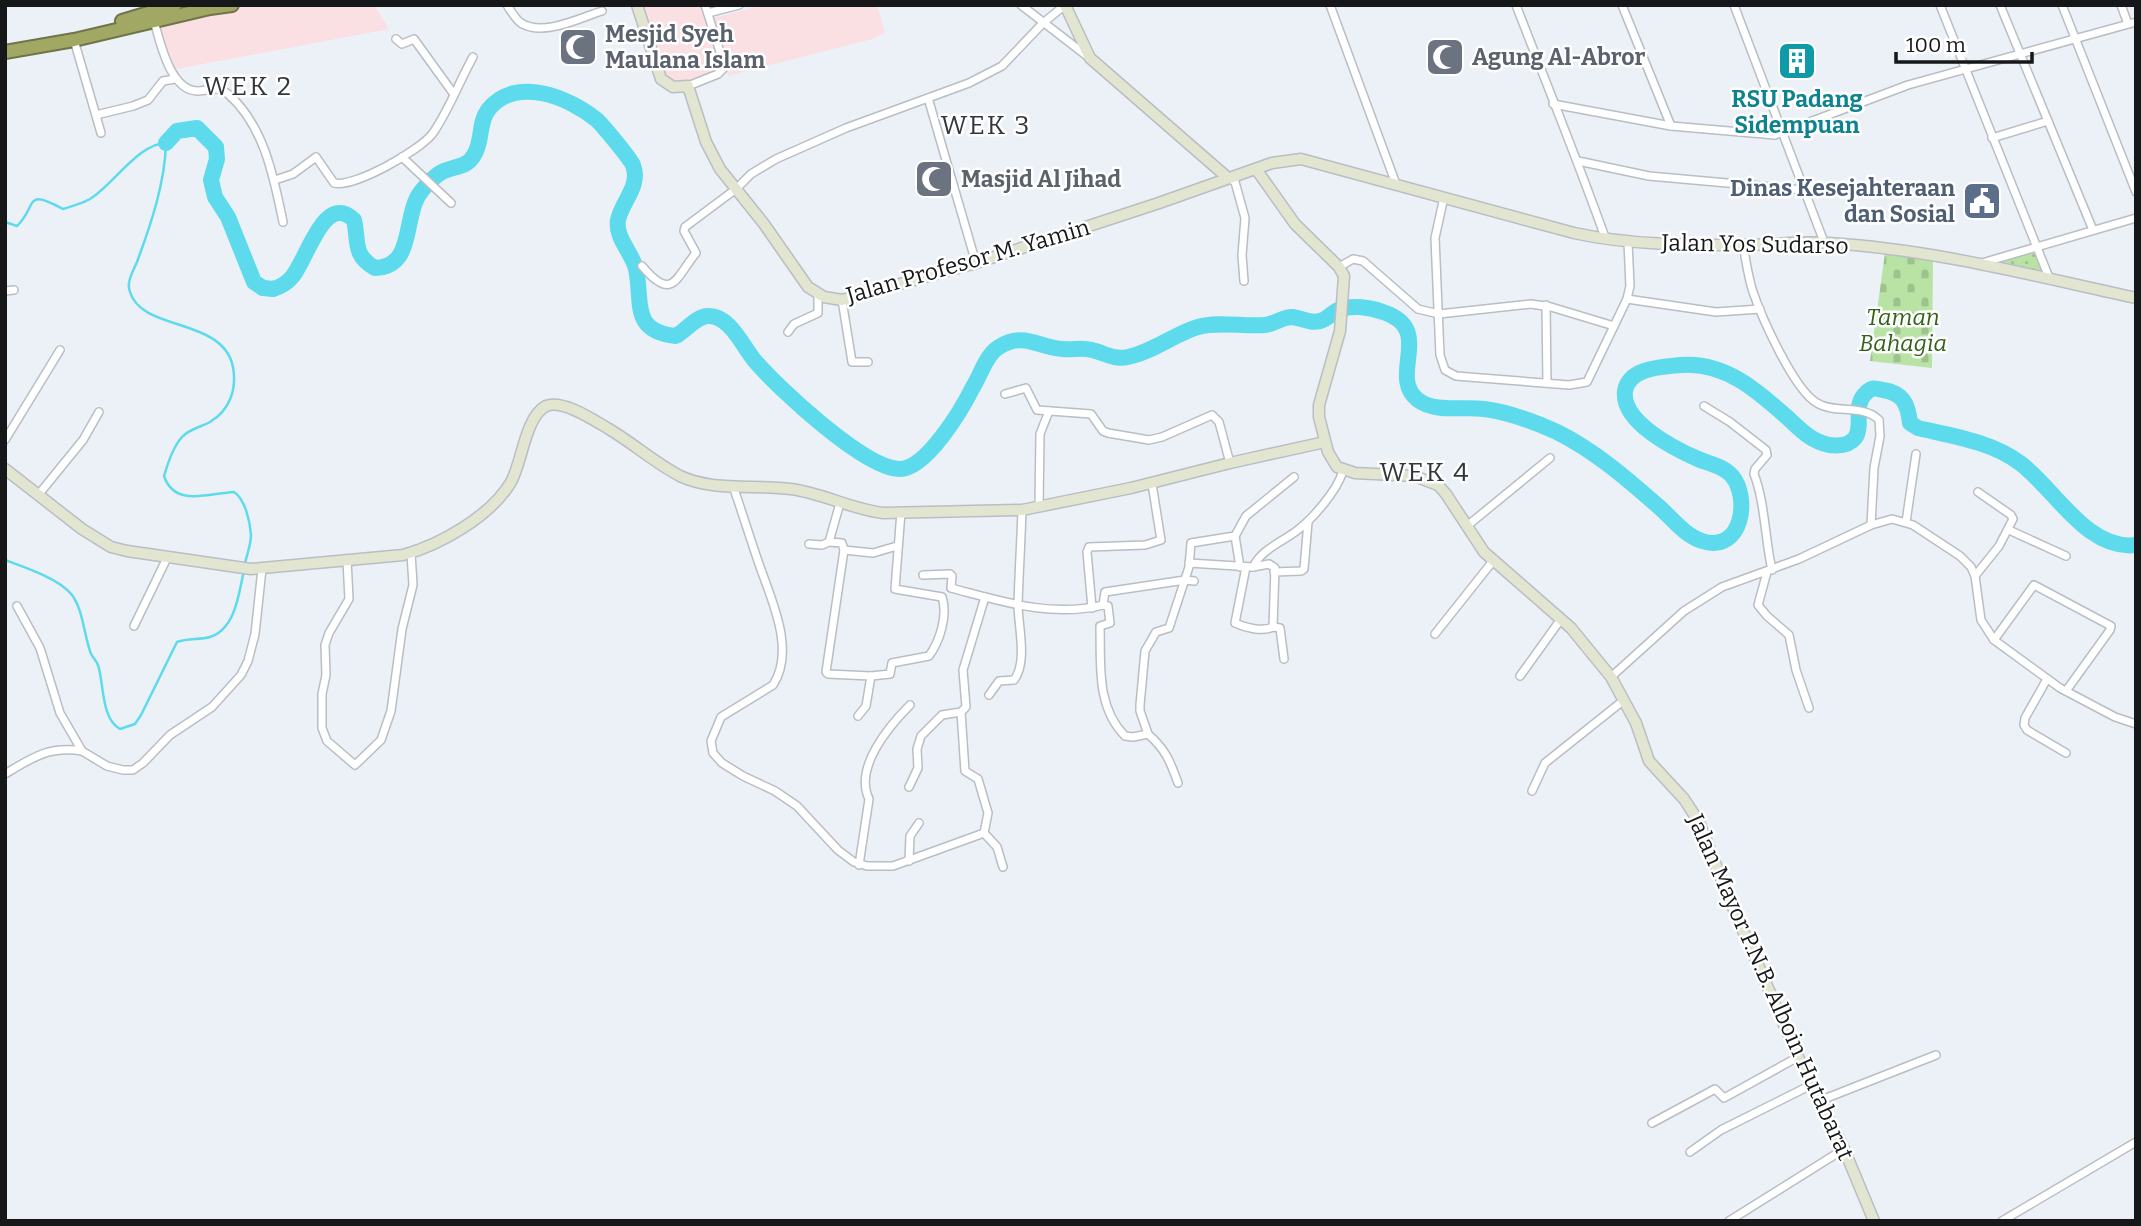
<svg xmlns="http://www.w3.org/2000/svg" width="2141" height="1226" viewBox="0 0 2141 1226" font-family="Bitter,serif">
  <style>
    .commercial { fill: #fadfe3 }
    .cemetery { fill: url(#cemetery-stones) }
    .park { fill: url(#park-dots) }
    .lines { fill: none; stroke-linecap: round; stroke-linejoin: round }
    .stream { stroke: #5ddbec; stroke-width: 2.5 }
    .river { stroke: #5ddbec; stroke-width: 16 }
    .street-casing { stroke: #b9bec4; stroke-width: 10 }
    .secondary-casing { stroke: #b9bec4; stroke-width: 13 }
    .highway-casing { stroke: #6f7549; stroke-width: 16 }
    .street { stroke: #fff; stroke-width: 7 }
    .secondary { stroke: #e2e5d0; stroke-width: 10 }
    .highway { stroke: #a0a863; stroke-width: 12 }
    .labels { text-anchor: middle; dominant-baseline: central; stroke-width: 5; stroke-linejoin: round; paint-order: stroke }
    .worship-label { font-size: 23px; font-weight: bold; fill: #5b616d; stroke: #fff; text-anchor: start }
    .culture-label { font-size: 23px; font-weight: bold; fill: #0d838f; stroke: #fff }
    .service-label { font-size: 23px; font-weight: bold; fill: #4e5e75; stroke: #fff; text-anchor: end }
    .street-label { font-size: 23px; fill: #151719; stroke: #fff }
    .park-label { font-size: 23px; font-style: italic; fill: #346118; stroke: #fff }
    .quarter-label { font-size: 26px; letter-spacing: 2px; fill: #32373b; stroke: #fff }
  </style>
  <defs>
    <pattern id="cemetery-stones" width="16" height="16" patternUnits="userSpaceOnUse" patternTransform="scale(1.75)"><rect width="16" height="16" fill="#b8e3a4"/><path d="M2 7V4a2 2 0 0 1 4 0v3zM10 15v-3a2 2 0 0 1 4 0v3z" fill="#9dc28d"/></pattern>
    <pattern id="park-dots" width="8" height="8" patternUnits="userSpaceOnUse" patternTransform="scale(1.75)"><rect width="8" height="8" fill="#b8e3a4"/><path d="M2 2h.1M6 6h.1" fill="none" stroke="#9dc28d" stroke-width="1.8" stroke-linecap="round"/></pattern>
  </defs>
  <rect width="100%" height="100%" fill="#ebf1f7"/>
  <g class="commercial">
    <polygon points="256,5 374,5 389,29 171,70 155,24 212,10"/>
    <polygon points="641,5 701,5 720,60 718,70 677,84 669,80 663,73"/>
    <polygon points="763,5 877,5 885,33 872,39 728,76 714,18"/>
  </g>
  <polygon class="cemetery" points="1885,253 1933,259 1932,368 1870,361"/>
  <polygon class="park" points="2035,249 2047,277 1983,265"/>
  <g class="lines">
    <g class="stream">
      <path d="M5,222l12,4c21,-20 6,-39 46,-17 9,-3 18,-5 27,-10 22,-13 49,-56 76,-56 -1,40 -15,81 -29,119 -4,9 -11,21 -7,30 12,40 93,25 103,75 4,22 -3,43 -23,55 -9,5 -21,7 -28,15 -9,10 -14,26 -18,39 11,32 45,17 70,16 11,7 16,29 17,43 0,9 -4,20 -6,28"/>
      <path d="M5,560c19,7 55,19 67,35 11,15 12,39 18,56 1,5 6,9 8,14 6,18 3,54 22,64l15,-5 6,-9 36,-73c11,-4 23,-2 33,-5 26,-8 29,-45 34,-67"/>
    </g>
    <path class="river" d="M166,143l11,-12 20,-3 19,19 1,12 -6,21 4,17 13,20 26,65 9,6 10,1c7,-2 14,-6 19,-12 15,-17 32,-86 62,-57 5,21 -2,35 21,48 38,-1 29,-45 42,-70 4,-8 17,-22 25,-26 12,-6 25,-4 32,-17 9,-14 4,-31 14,-45 27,-35 81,-13 109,10 7,7 32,37 36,45 8,21 -11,36 -15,55 -3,18 14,32 18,49 7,33 -6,62 40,67 10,-6 21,-20 32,-20 22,-1 35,31 47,45 23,27 109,107 144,108 27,1 63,-60 74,-82 8,-13 13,-32 26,-40 25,-16 40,1 64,2 11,1 18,-2 29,1 13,3 21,10 36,7 25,-5 48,-24 70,-30 21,-6 46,0 67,-2 10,-1 17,-8 27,-8 10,1 18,7 28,4 6,-1 11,-7 16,-10 14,-7 33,-4 47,1 53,17 4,64 35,88 17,13 46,6 66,9 24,3 51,13 73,23 38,19 69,46 101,74 14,12 26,29 44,35 41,13 48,-44 30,-65 -9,-10 -22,-12 -34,-17 -23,-10 -77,-37 -73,-68 4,-24 38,-24 56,-26 44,-4 78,27 108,54 13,12 22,22 40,26 9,1 20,1 26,-7 9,-12 -3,-33 11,-45 6,-6 9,-5 17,-3 20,3 25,14 27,33l8,5c35,8 74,14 102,35 35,26 67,88 116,82"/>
    <defs>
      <g id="street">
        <path d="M507,5c4,6 8,14 14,18 22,14 58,-5 81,-12"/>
        <polyline points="1021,5 1087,56"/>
        <polyline points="1330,5 1396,184"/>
        <path d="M1516,5c30,78 62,156 90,235"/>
        <polyline points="1622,5 1671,126"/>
        <polyline points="1734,5 1824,242"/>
        <polyline points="1940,5 2050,280"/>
        <polyline points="2000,5 2093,230"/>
        <polyline points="2062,5 2136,192"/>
        <polyline points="2121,5 2128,24"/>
        <polyline points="708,13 739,5"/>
        <path d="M154,21c6,21 16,69 43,70 11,0 21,-6 31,3 36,31 46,84 55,128"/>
        <polyline points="396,39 402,44 414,39 453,93"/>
        <polyline points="74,40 101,133"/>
        <polyline points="688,86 718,74 723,69 722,58 705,5"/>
        <polyline points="928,98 976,263"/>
        <polyline points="1553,104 1671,126 1775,135 1908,85 2136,22"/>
        <polyline points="96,115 133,106 148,100 163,81 175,79"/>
        <polyline points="1992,138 2048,121"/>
        <polyline points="402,157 451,203"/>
        <polyline points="1578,161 1649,176 1804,190"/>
        <polyline points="1229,178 1235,182 1245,218 1242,255 1244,281"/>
        <path d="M275,180l18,-6 23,-17 18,26c20,5 87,-33 99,-50 16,-23 26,-51 40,-76"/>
        <polyline points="1444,197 1435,238 1440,355 1445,370 1456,376 1569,385 1587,382 1627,299 1630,286 1628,242"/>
        <path d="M1743,245c3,15 5,32 10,47 9,26 41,98 64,111 18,11 46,1 62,17l1,16 -6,32 -3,57"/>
        <polyline points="1982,263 2136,218"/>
        <path d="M642,266c31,37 34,11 54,-13l-12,-22 1,-4 51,-38 15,-15 25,-15 70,-31 123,-45 33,-17 41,-43 22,-18"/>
        <polyline points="1339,267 1353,259 1363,261 1418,309 1439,314 1531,304 1551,307 1614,326"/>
        <polyline points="5,291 14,290"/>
        <polyline points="1627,299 1716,312 1760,309"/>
        <polyline points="842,300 852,362 868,362"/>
        <polyline points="1546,305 1547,383"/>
        <polyline points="788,332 794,324 818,313 818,295"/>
        <polyline points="1005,394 1026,388 1037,410 1091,414 1103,431 1108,433 1149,440 1162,437 1212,415 1219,422 1230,463"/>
        <path d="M1704,406l26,16 36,28 1,5 -12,14 -1,5c11,28 11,66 18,96"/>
        <polyline points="5,440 60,350"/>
        <path d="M733,486c9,26 17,52 26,78 12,35 37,86 14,121l-52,32 -10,24 2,12 9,10 21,13 32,15 22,15 41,44 16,12 13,4h26l91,-33 13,14 6,20"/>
        <polyline points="39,494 83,440 99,412"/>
        <polyline points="840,503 829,542 842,543 844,550 826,672 828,674 871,676"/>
        <polyline points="1039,507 1040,434 1049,411"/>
        <polyline points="1906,522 1916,454"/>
        <polyline points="1467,526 1550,458"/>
        <polyline points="2009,530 2066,556"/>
        <polyline points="1235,536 1240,567"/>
        <polyline points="809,544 822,545 829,542"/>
        <polyline points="844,550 873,553 897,546"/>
        <polyline points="347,560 349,599 329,633 325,645 326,675 322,694 322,728 327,741 355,765 381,740 391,711 402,629 413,585 411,553"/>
        <path d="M1189,563l64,4c8,-17 27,-24 42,-35 17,-12 42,-41 48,-61"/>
        <path d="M1246,567l-11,56c11,5 27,9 38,4l2,-59 -6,-4 -16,3"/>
        <polyline points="1274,572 1301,571 1304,569 1308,522"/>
        <polyline points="1767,572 1758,605 1767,616 1789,635 1796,670 1809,708"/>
        <path d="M923,575l27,-1 2,2 -1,12c50,13 100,30 152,17l2,-13 80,-12 9,1"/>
        <polyline points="1975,576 1999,546 2013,519 2011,515 1978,492"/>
        <path d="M1103,605l5,1 2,17 -10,3c1,38 -4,81 25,110l8,1 15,-3c18,16 22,27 30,49"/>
        <polyline points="17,606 40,648 60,713 82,751 107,766 123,770 133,770 143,763 170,735 212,707 241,675 248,661 255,634 262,569"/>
        <polyline points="1092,608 1087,552 1089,547 1145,545 1161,540 1152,484"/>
        <polyline points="134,626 167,558"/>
        <polyline points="1273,627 1280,628 1284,659"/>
        <polyline points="1435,634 1493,561"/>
        <polyline points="1994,640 2034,585 2111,626 2110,630 2066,691"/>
        <polyline points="1520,676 1561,619"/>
        <polyline points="1611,677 1684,611 1722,587 1799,559 1871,525 1892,519 1913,525 1960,556 1971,567 1975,576 1981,620 1994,640 2060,688 2115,717 2136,724"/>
        <polyline points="2047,679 2025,718 2024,725 2027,730 2066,753"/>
        <path d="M989,695l10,-14 15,-1c14,-18 4,-54 4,-76 1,-31 3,-63 4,-94"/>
        <polyline points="961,712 965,771 978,779 988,813 984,833"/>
        <path d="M858,716l8,-10 5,-30 19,-2 2,-11 37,-7c11,-15 19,-41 13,-59l-47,-8 6,-77"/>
        <polyline points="1148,734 1140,711 1140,705 1145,651 1156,632 1169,628 1189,567 1191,543 1235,536 1246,516 1294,477"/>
        <path d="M5,774c28,-17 44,-28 77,-23"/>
        <polyline points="909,787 918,768 917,749 921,736 942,715 961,712 966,707 963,670 985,597"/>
        <polyline points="1532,791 1545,763 1624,700"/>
        <polyline points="909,861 910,836 919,823"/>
        <path d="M859,865l10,-66c-15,-31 19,-72 41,-94"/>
        <polyline points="1819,1101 1936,1055"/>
        <polyline points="1652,1123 1715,1089 1724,1098 1798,1057"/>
        <polyline points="1690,1152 1721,1130 1811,1085"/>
        <polyline points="1729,1221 1844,1149"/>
        <polyline points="2002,1221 2136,1142"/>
      </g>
      <g id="secondary">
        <path d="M637,5l24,74 12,8 15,-1 18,56 14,27 44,55 44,63 16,10 18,3 134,-37 183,-60 113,-40 29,-4 273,74c55,12 113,12 169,12 28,0 57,-4 85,-2 104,6 206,33 308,55"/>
        <polyline points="1065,5 1090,58 1228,178"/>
        <polyline points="1256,169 1295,224 1339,267 1344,276 1340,331 1319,405 1319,417 1328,452 1337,467 1355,473 1414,476 1438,485 1446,494 1484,552 1571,628 1611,677 1636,723 1649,761 1684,799 1699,822 1728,896 1802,1066 1844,1149 1874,1221"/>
        <path d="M5,469l77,60 29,18 16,4 124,18 152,-14c37,-10 88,-39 108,-73 11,-19 14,-65 35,-76 17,-7 49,15 63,23 25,15 46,34 71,47 34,16 74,8 111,13 31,4 60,20 92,24l139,-3 109,-22 99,-25 95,-21"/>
      </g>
      <g id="highway">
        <polyline points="122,21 175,5"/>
        <polyline points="5,52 74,40 210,8 232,5"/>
      </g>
    </defs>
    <use href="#street" class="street-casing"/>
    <use href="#secondary" class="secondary-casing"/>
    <use href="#highway" class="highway-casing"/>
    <use href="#street" class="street"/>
    <use href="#secondary" class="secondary"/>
    <use href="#highway" class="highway"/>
  </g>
  <defs>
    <symbol id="mosque-square" viewBox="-11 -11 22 22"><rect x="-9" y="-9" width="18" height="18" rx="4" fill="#6b7280" stroke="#fff"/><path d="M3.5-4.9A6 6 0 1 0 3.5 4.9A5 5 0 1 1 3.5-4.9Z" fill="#fff"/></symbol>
    <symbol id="building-square" viewBox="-11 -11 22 22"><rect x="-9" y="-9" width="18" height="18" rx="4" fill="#0f9aa8" stroke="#fff"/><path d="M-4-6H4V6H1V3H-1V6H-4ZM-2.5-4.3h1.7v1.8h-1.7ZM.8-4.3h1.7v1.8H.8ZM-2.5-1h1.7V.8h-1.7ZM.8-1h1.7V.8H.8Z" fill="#fff"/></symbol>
    <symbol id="civic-square" viewBox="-11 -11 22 22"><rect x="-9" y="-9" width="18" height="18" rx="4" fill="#5c6f8a" stroke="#fff"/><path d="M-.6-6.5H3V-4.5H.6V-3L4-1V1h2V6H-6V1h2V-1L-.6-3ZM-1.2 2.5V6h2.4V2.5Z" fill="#fff"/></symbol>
  </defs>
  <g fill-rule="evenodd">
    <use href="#mosque-square" x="556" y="25" width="44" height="44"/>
    <use href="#mosque-square" x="1423" y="35" width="44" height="44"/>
    <use href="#building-square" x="1775" y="39" width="44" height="44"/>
    <use href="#mosque-square" x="912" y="157" width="44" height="44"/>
    <use href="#civic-square" x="1960" y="179" width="44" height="44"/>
  </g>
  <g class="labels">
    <g class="worship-label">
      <text x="605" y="34">Mesjid Syeh<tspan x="605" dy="26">Maulana Islam</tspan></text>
      <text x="1472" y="57">Agung Al-Abror</text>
      <text x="961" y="179">Masjid Al Jihad</text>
    </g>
    <g class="culture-label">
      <text x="1797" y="99">RSU Padang<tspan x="1797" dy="26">Sidempuan</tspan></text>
    </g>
    <g class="service-label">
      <text x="1955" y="188">Dinas Kesejahteraan<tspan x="1955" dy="26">dan Sosial</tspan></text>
    </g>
    <g class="street-label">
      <text transform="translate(1755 244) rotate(1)">Jalan Yos Sudarso</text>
      <text transform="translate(968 261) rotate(-16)">Jalan Profesor M. Yamin</text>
      <text transform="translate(1771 987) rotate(66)">Jalan Mayor P.N.B. Alboin Hutabarat</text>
    </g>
    <g class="park-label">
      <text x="1903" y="317">Taman<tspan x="1903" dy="26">Bahagia</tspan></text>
    </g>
    <g class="quarter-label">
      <text x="248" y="86">WEK 2</text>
      <text x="986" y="125">WEK 3</text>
      <text x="1425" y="472">WEK 4</text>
    </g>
  </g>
  <rect width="2141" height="1226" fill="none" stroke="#151719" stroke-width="14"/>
  <path d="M1896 52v10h136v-10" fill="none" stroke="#151719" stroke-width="3.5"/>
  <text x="1906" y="52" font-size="21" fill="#151719" stroke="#ffffff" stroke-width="5" paint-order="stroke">100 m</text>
</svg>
